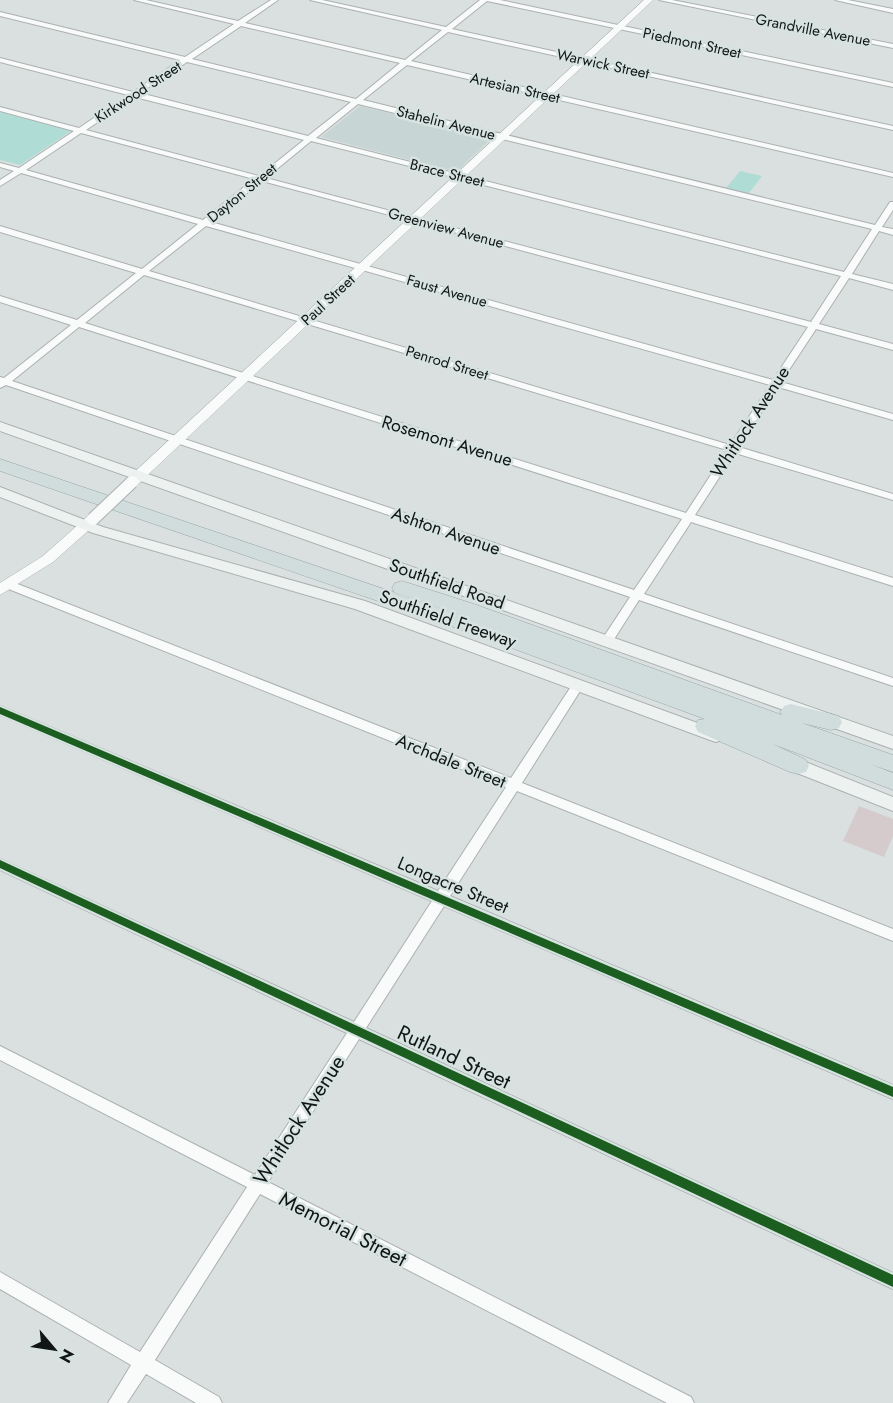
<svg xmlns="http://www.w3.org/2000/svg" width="893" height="1403" viewBox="0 0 893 1403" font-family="Jost,sans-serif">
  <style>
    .built { fill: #c7d6d4 }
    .green { fill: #afddd6 }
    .building { fill: #d5cbcd }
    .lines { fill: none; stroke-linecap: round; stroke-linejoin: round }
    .minor-casing { stroke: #abb1b0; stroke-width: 2 }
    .tertiary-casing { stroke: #abb1b0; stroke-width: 1 }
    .secondary-casing { stroke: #abb1b0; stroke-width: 2 }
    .motorway-casing { stroke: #96a6a4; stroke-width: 1 }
    .minor { fill: #f9fafa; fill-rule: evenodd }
    .tertiary { fill: #f9fafa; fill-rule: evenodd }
    .secondary { fill: #edf2f1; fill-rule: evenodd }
    .motorway { fill: #d1dddc; fill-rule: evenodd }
    .tertiary-bridge-casing { stroke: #abb1b0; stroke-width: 14; stroke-linecap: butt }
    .tertiary-bridge { stroke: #f9fafa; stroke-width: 12 }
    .cycleway-casing { stroke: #d6e3e1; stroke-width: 4 }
    .cycleway { fill: #1b5e20; fill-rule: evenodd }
    .labels { text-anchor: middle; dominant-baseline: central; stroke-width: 5; stroke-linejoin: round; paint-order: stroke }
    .far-street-label { font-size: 15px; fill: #111615; stroke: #d6e3e1 }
    .street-label { font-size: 18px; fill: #111615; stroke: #d6e3e1 }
    .near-street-label { font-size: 21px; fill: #111615; stroke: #d6e3e1 }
  </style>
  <rect width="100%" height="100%" fill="#d9e0df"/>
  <polygon class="built" points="360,106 492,138 456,172 321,137"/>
  <g class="green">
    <polygon points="0,112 71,131 20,165 0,160"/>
    <polygon points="740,171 762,176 749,193 726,188"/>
  </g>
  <polygon class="building" points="859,806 893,819 893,836 884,857 843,841"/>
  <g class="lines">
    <defs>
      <g id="minor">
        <path d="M134,0h12l92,21 33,-21h7l-33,23 160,37 37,-30 -132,-30h12l124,27 34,-27h20l393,83v4l-406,-86 -35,28 441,97v4l-445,-98 -37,29 482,112v4l-486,-112 -44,35 512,125 15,-23h3v8l-11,17 11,2v6l-14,-4 -27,43 41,10v6l-44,-12 -30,46 74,20v6l-77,-21 -35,53 112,32v6l-115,-33 -39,60 154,47v6l-158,-47 -40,62 198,63v8l-202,-64 -47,72 249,84v8l-254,-86 -28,44h-8l-2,-3 29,-44 -624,-212 -6,3v-11l4,1 67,-53 -71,-23v-6l77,24 59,-47 -136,-41v-6l142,43 56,-45 -177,-51 -21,13v-6l14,-9 -14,-4v-4l19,5 55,-37 -74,-20v-4l79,21 49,-33 -128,-33v-4l133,34 47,-32 -180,-44v-4l185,45 49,-33zM241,26l159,37 -44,36 -164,-40zM187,62l164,40 -43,34 -168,-43zM135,97l169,43 -45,36 -173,-46zM358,104l514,125 -28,43 -528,-134zM81,133l173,46 -51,41 -177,-50zM311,141l530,135 -30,46 -545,-144zM262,181l546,146 -35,53 -562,-158zM206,226l564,159 -40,60 -581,-174zM144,275l583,175 -41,63 -601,-190zM79,327l603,192 -48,71 -622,-209z"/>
        <polygon points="659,0 672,0 893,44 893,48"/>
        <polygon points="835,0 848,0 893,9 893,13"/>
        <polygon points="10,581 511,778 574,682 582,682 584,685 582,688 522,783 893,929 893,941 517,791 450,896 893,1085 893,1099 444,906 366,1028 893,1273 893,1289 359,1039 268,1182 691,1397 694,1403 667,1403 260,1194 155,1360 219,1397 222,1403 196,1403 146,1374 127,1403 108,1403 131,1365 0,1289 0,1272 140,1352 247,1187 0,1060 0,1046 255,1175 347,1033 0,870 0,859 354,1022 432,901 0,715 0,706 438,891 506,787 6,588 4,585 6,582"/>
      </g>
      <g id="tertiary">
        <polygon points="644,0 653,0 137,485 127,485 126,482 127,479"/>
        <polygon points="93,515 100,519 98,522 53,562 0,595 0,583 43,556 88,516"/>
      </g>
      <g id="secondary">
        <polygon points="0,422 893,736 893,749 0,431"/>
        <polygon points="0,487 103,527 365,601 722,732 724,736 722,740 716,742 710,740 355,609 93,533 0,497"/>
        <polygon points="788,755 893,797 893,811 782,767 779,762 782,757"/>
      </g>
      <polygon id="motorway" points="0,459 511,632 395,593 392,588 395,583 402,581 474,604 782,715 780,712 784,706 791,704 839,716 842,722 839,728 831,730 802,723 893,755 893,772 870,764 893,773 893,790 773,744 806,760 809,766 806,772 798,774 790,772 698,732 695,726 698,720 705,719 468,632 0,471"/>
    </defs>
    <use href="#minor" class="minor-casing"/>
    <use href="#tertiary" class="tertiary-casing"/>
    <use href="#secondary" class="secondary-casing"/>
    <use href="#motorway" class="motorway-casing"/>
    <use href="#minor" class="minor"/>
    <use href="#tertiary" class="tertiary"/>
    <use href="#secondary" class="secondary"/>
    <use href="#motorway" class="motorway"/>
    <defs>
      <polyline id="tertiary-bridge" points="93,519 132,482"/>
    </defs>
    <use href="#tertiary-bridge" class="tertiary-bridge-casing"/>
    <use href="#tertiary-bridge" class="tertiary-bridge"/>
    <defs>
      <g id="cycleway">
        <polygon points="0,707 893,1087 893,1097 0,714"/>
        <polygon points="0,860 893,1275 893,1287 0,868"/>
      </g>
    </defs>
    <use href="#cycleway" class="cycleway-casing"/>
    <use href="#cycleway" class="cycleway"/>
  </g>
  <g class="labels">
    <g class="far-street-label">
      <text transform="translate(813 30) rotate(11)">Grandville Avenue</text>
      <text transform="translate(692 43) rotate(12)">Piedmont Street</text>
      <text transform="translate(603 64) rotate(12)">Warwick Street</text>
      <text transform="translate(515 88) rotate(13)">Artesian Street</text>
      <text transform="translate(138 92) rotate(-33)">Kirkwood Street</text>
      <text transform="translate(446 123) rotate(14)">Stahelin Avenue</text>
      <text transform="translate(447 173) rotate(14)">Brace Street</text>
      <text transform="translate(242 193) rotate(-39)">Dayton Street</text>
      <text transform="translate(446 228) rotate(15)">Greenview Avenue</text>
      <text transform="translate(447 291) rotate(16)">Faust Avenue</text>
      <text transform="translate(328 300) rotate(-43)">Paul Street</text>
      <text transform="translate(447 363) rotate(17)">Penrod Street</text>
    </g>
    <g class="street-label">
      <text transform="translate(750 422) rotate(-57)">Whitlock Avenue</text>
      <text transform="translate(447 441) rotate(17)">Rosemont Avenue</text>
      <text transform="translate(446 531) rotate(19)">Ashton Avenue</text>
      <text transform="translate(447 584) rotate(19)">Southfield Road</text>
      <text transform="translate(448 619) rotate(19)">Southfield Freeway</text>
      <text transform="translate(451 761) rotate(22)">Archdale Street</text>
      <text transform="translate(453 885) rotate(23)">Longacre Street</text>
    </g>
    <g class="near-street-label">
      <text transform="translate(454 1057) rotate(25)">Rutland Street</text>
      <text transform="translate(299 1120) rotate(-57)">Whitlock Avenue</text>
      <text transform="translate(343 1229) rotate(27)">Memorial Street</text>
    </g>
  </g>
  <g transform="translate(54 1349) rotate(119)" stroke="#d6e3e1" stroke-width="4.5" paint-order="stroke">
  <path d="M0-4.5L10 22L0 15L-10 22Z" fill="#111615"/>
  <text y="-9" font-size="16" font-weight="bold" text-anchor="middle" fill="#111615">N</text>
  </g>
</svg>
